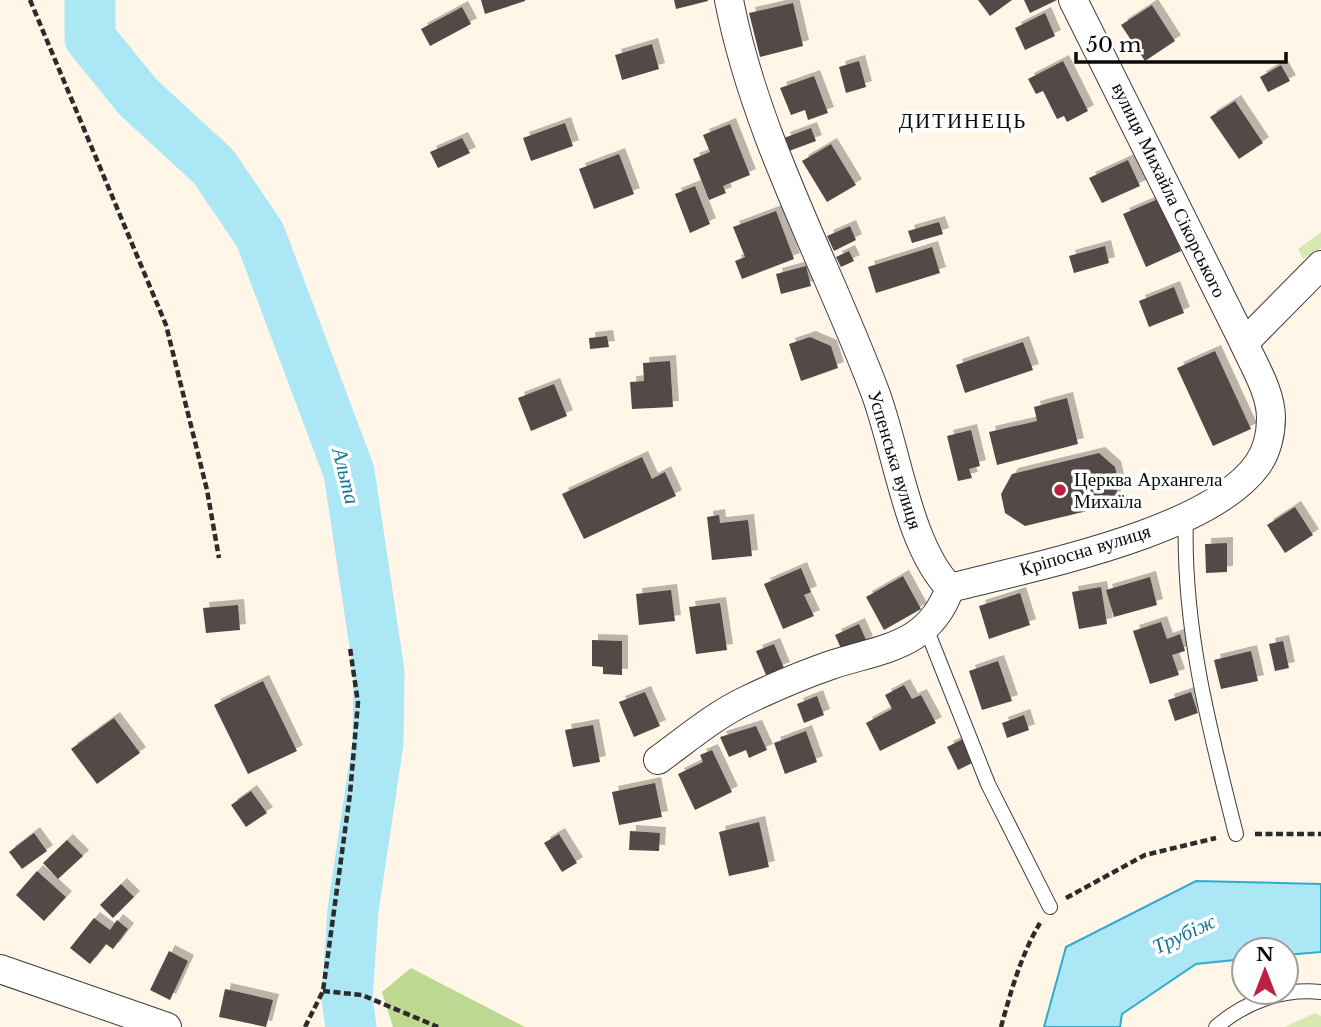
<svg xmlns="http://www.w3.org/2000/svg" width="1321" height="1027" viewBox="0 0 1321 1027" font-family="'Libre Baskerville',serif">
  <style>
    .green { fill: #d7e8b2 }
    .forest { fill: #bdd991 }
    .water { fill: #ace7f6; stroke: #32a9ce; stroke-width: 2 }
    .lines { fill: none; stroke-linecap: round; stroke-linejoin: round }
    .river { stroke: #ace7f6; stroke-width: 51 }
    .building { fill: #534947; filter: url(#shadow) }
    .lane-casing { stroke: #3d3d3d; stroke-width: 16 }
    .street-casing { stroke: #3d3d3d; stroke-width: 30 }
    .path { stroke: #2c2c2c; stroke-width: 4.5; stroke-dasharray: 7 3.5; stroke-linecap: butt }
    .lane { stroke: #fff; stroke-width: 14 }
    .street { stroke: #fff; stroke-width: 28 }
    .poi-dot { fill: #ba2242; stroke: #fff; stroke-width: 2.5 }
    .labels { text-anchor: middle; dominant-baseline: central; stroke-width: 7; stroke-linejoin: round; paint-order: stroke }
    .street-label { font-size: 19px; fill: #0a0a0a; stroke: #fff }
    .poi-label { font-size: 19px; fill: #0a0a0a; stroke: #fff; text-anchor: start }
    .neighbourhood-label { font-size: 21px; letter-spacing: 2px; fill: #0a0a0a; stroke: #fff }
    .water-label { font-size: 21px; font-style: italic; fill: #14769b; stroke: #fff }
  </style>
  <defs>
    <filter id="shadow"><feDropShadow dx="6" dy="-6" stdDeviation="0" flood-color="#0004"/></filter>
  </defs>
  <rect width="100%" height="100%" fill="#fff6e7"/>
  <g class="green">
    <polygon points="1321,232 1321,248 1303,259 1298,249"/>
    <polygon points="1315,1013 1321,1016 1321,1027 1285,1027"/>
  </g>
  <polygon class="forest" points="411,968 525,1027 393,1027 382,992"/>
  <g class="water">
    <polygon points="1196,881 1321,884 1321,952 1286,955 1286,950 1244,950 1244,959 1196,964 1122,1014 1120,1027 1044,1027 1066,947"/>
    <polygon points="340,1003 355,1007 364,1027 330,1027"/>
  </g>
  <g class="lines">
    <polyline class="river" points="90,0 90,38 138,97 214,167 260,235 349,472 379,672 378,743 353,910 347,999 351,1027"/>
  </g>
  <g class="building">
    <polygon points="481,0 525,0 525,1 485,14"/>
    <polygon points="674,0 708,0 708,1 676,9"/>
    <polygon points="978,0 1012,0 990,16"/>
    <polygon points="1024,0 1057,0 1030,13"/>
    <polygon points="793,3 803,46 760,57 749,13"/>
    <polygon points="1152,5 1175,41 1145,61 1121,25"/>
    <polygon points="462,7 471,24 430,46 421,29"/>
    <polygon points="1045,13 1055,36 1025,50 1015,28"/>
    <polygon points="652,44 659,69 622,80 615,55"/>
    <polygon points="859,61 866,87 846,93 839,67"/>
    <polygon points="1063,61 1088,111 1067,122 1064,116 1057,119 1043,91 1036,94 1028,79"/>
    <polygon points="1281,65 1290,81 1268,92 1260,77"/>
    <polygon points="814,76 828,113 808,120 805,110 791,115 780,88"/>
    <polygon points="1235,101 1263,143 1239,159 1210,117"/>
    <polygon points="565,123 573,146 531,161 523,138"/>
    <polygon points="730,124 750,175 723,186 726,193 709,200 693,159 710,152 703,135"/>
    <polygon points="811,128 816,141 789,151 784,138"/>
    <polygon points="462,138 470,153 438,168 430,152"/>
    <polygon points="831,144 856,185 827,202 802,161"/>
    <polygon points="619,154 634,194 594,209 579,169"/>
    <polygon points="1128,160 1140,186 1102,203 1089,178"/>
    <polygon points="695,186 710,224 690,233 675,194"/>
    <polygon points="1158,199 1181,251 1146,267 1123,214"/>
    <polygon points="776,211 794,259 742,279 735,261 745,257 733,227"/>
    <polygon points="939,222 943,234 912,243 908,231"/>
    <polygon points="850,226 856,240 834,251 827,236"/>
    <polygon points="1105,246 1109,263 1074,273 1069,256"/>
    <polygon points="932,247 940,273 876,293 868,267"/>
    <polygon points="849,251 854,261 841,267 836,257"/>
    <polygon points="806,266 811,286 781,294 776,274"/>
    <polygon points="1174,287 1184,313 1149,327 1139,301"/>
    <polygon points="607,336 609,347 590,349 589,338"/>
    <polygon points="810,337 831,346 838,368 801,381 789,344"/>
    <polygon points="1023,342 1033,370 965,393 956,365"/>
    <polygon points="1215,351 1251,429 1213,446 1177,368"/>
    <polygon points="670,361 673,407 632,409 630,382 644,381 643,363"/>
    <polygon points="554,384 567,416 531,431 518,398"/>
    <polygon points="1067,398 1078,444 997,465 989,432 1037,421 1034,407"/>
    <polygon points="971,430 980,466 969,469 972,478 958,481 947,436"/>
    <polygon points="1099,453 1115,467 1119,485 1112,505 1025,526 1005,513 1001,494 1012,474"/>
    <polygon points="642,457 652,479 665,472 676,496 584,539 562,494"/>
    <polygon points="1295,507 1313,535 1285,553 1267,525"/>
    <polygon points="719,515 720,523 748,520 752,556 712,560 707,517"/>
    <polygon points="1227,543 1227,572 1206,573 1205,544"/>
    <polygon points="801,568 811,592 804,595 814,616 783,629 764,584"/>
    <polygon points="903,576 921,609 884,630 866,597"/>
    <polygon points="1150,577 1157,605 1114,617 1106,590"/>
    <polygon points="1101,587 1107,624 1079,629 1072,592"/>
    <polygon points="671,590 675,621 639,625 636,594"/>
    <polygon points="1020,593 1030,625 989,639 979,606"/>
    <polygon points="720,603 727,650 696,654 689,607"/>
    <polygon points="238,605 240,630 206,633 203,608"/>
    <polygon points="1161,622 1167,639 1180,634 1185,651 1172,655 1179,675 1150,684 1133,631"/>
    <polygon points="859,624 867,642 843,653 835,635"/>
    <polygon points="592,640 622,641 622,675 603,674 603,667 592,666"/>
    <polygon points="1283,641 1289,668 1275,671 1269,644"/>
    <polygon points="774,644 784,668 766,675 756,651"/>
    <polygon points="1251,651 1258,681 1221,689 1214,660"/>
    <polygon points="998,661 1012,701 982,710 969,671"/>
    <polygon points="263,681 297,751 248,774 214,705"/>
    <polygon points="904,685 912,699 921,695 936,723 880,751 866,723 892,709 885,695"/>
    <polygon points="645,692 660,726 634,737 619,702"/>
    <polygon points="1191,692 1198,713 1175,721 1168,700"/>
    <polygon points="817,696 824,715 804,723 797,704"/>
    <polygon points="1024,715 1029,730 1007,738 1002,723"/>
    <polygon points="114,718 140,753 97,784 71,749"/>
    <polygon points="593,725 600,762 573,767 565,730"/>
    <polygon points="756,726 767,750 749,758 746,750 729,757 720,737"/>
    <polygon points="806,731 817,762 785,774 774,743"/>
    <polygon points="963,739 974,762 958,770 947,747"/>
    <polygon points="712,750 732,792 695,810 678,774 703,762 700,755"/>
    <polygon points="655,783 662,817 619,825 612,792"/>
    <polygon points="251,791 267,813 246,827 231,805"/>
    <polygon points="759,822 769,867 729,876 719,832"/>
    <polygon points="630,831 660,833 659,851 629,850"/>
    <polygon points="34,833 47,851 22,869 9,852"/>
    <polygon points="559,834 577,863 562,872 544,843"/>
    <polygon points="67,840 83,856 58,879 43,863"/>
    <polygon points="37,871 66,897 44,921 16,895"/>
    <polygon points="121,884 134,897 113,918 100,905"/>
    <polygon points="94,918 110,930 117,920 128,929 113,949 106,944 90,964 70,948"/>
    <polygon points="169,951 188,961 170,1000 150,990"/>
    <polygon points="225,989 273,1000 266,1027 219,1017"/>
  </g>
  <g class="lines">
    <defs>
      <g id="lane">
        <path d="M1186,515c-4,110 23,213 50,319"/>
        <polyline points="926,628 988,784 1050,907"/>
        <path d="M1216,1027c29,-25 66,-39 105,-35"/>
      </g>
      <g id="street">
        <polyline points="1244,343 1321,265"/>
        <path d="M950,588c80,-21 260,-55 308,-124 9,-13 13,-31 13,-46 0,-26 -17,-52 -27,-75l-171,-343"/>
        <path d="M658,760c29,-21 57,-45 89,-60 27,-13 55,-25 84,-35 52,-17 98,-18 119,-77 -42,-42 -53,-138 -75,-196 -48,-128 -120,-257 -146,-392"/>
        <polyline points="0,969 167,1027"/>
      </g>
    </defs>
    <use href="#lane" class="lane-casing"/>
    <use href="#street" class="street-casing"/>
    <g class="path">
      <polyline points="30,0 166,325 207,490 219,558"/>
      <polyline points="1255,834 1321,834"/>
      <polyline points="1066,898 1145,855 1216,838"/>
      <polyline points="323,991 362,995 438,1027"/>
      <polyline points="305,1027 323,991 350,794 358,703 350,648"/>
      <path d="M1001,1027c10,-36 20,-72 39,-104"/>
    </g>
    <use href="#lane" class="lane"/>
    <use href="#street" class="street"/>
  </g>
  <circle class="poi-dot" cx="1060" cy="490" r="7"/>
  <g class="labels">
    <g class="street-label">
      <text transform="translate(1169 190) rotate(64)">вулиця Михайла Сікорського</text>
      <text transform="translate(895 460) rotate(73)">Успенська вулиця</text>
      <text transform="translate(1085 550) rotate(-17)">Кріпосна вулиця</text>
    </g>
    <g class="poi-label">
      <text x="1074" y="479">Церква Архангела<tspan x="1074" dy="22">Михаїла</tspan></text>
    </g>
    <g class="neighbourhood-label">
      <text x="963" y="121">ДИТИНЕЦЬ</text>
    </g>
    <g class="water-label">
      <text transform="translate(346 476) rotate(76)">Альта</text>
      <text transform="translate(1184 934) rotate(-25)">Трубіж</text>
    </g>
  </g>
  <g transform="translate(1265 971)"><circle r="33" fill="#ffffff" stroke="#9d9d9d" stroke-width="2"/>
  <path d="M0-5L12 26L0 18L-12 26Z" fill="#ba2242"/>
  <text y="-10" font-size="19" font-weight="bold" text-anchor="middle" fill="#0a0a0a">N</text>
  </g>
  <path d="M1076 52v10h210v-10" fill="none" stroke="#0a0a0a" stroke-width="3.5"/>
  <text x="1086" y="52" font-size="21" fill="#0a0a0a" stroke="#ffffff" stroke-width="5" paint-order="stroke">50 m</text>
</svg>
